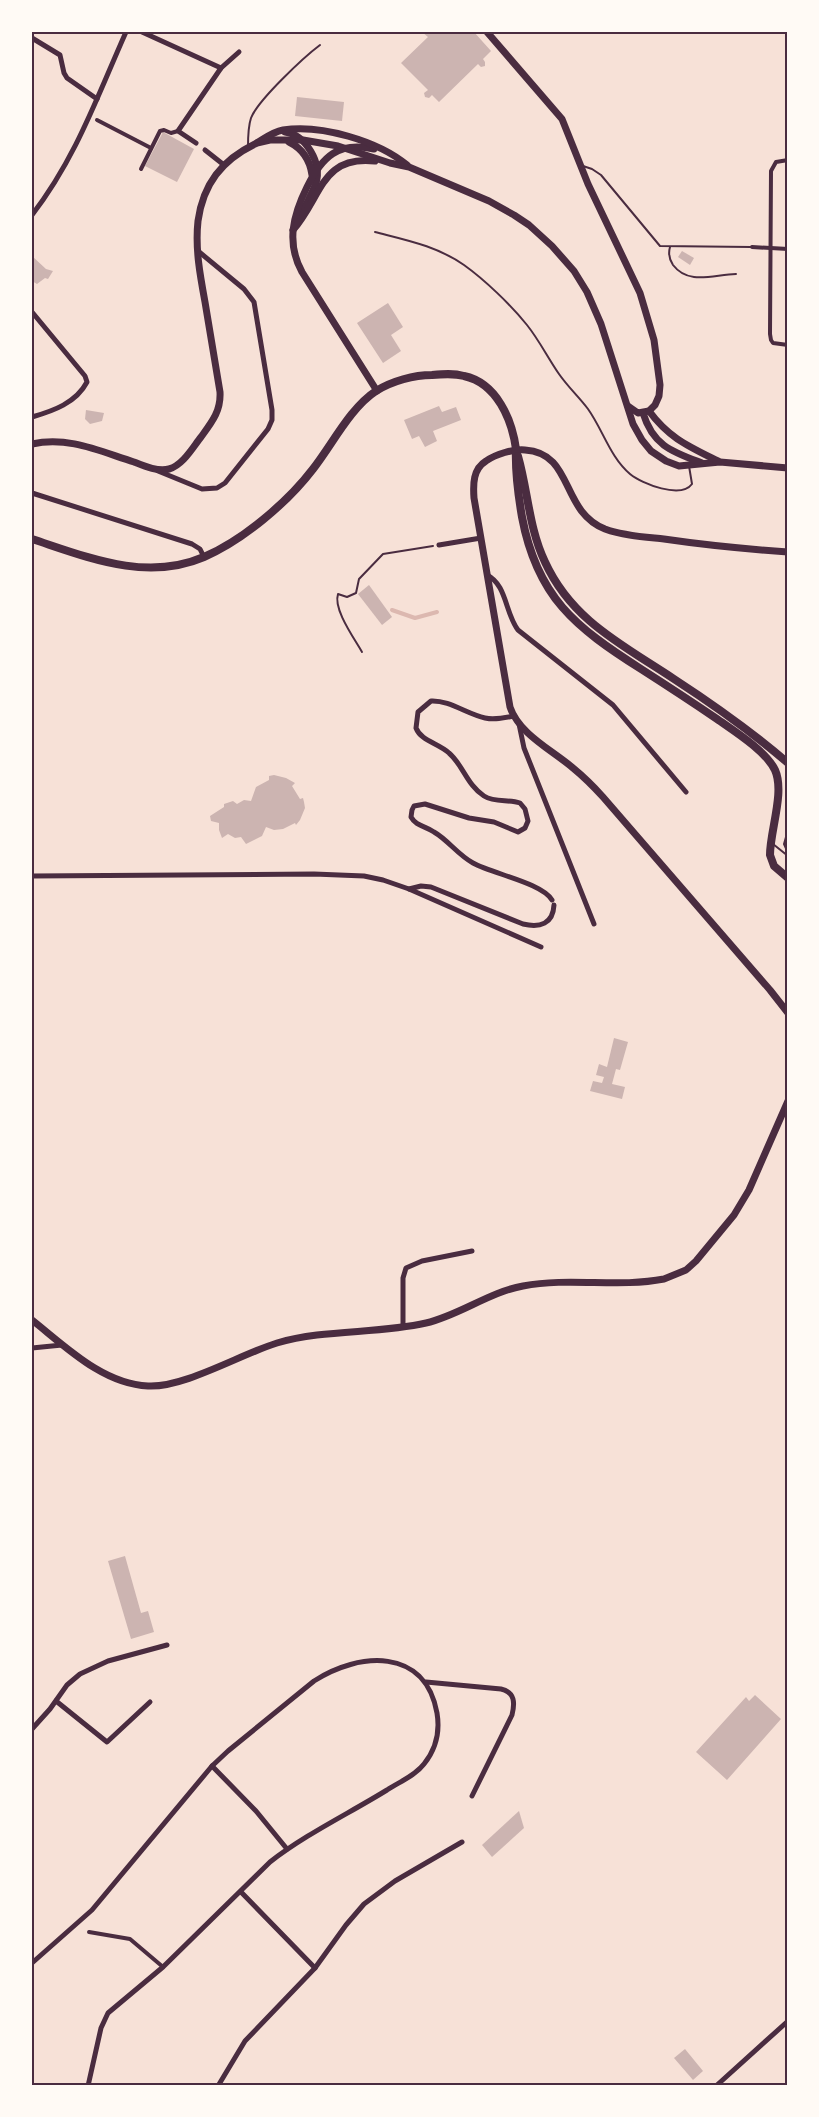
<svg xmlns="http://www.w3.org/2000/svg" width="819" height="2117" viewBox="0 0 819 2117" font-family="'Work Sans',sans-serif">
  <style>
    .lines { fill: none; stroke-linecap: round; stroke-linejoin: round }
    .stream { stroke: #dcb8b0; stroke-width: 4 }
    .building { fill: #ccb4b1 }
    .path { stroke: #4a2c40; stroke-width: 2 }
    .service { stroke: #4a2c40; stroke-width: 2 }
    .pedestrian { stroke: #4a2c40; stroke-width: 4 }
    .minor { stroke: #4a2c40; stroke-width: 5 }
    .tertiary { stroke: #4a2c40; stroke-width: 7 }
    .secondary { stroke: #4a2c40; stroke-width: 8 }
    .primary { stroke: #4a2c40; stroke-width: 8 }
    .neatline { fill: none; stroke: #4a2c40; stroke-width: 2 }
  </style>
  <rect width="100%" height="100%" fill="#f7e1d7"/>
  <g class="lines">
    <polyline class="stream" points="392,610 415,618 437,612"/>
  </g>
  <g class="building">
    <polygon points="422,32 474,32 491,51 483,59 485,62 485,66 481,67 478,64 439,102 432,95 429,98 425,97 424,93 428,90 401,63 428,37"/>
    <polygon points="297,97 344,102 342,121 295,116"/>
    <polygon points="163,132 194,149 177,182 145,166"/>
    <polygon points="682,251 694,258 690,265 678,257"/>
    <polygon points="32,256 46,269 53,271 48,279 45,278 37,284 32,281"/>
    <polygon points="388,303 403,327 391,335 401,351 383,363 357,323"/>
    <polygon points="439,406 442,412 456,407 461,420 433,431 437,441 425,447 419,436 412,439 404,420"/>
    <polygon points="86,410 104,413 102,421 90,424 85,419"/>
    <polygon points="369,585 392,617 382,625 358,594"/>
    <polygon points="274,775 286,778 295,783 292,786 300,799 303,798 304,802 305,808 300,820 296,825 295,823 283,829 274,830 266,827 262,836 246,844 241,837 235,838 228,834 222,838 219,830 219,823 211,821 210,816 224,807 224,804 233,801 237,804 244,800 251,801 256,787 269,780 269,776"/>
    <polygon points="614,1038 628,1042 620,1070 616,1069 612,1084 625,1087 622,1099 590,1091 593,1081 602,1083 604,1077 596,1075 599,1064 607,1067"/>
    <polygon points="125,1556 141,1613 148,1611 154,1632 131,1639 108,1561"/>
    <polygon points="755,1695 781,1719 727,1780 696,1752 746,1697 749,1701"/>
    <polygon points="519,1811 524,1828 492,1857 482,1845"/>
    <polygon points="685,2049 703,2071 693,2080 674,2058"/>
  </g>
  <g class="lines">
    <path class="path" d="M362,652c-8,-14 -29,-43 -24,-58l9,3 9,-4 3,-14 24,-25 50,-8"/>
    <g class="service">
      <path d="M248,147c0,-10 0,-20 3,-29 7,-18 53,-61 69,-73"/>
      <polyline points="583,166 592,169 601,175 660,246 751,247"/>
      <path d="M375,232c31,8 62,14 89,33 21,15 47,40 63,60 12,15 21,33 32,49 9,13 20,23 29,35 15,21 22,48 42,65 12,10 51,25 62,10l-3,-18"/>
      <path d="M670,247c-2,7 -1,12 3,18 16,21 42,9 63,9"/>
      <polyline points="788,830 784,844 788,853"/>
      <polyline points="773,844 788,856"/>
    </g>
    <g class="pedestrian">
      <polyline points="97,120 151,148"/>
      <polyline points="788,160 776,162 771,171 770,334 771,340 773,343 788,345"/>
      <polyline points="141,169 160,131 164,130 171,133 178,131"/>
      <polyline points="752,247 788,249"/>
      <polyline points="89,1932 130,1939 163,1967"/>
    </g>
    <g class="minor">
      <polyline points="142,32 221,68"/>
      <polyline points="32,38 60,55 64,73 67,78 97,99"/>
      <polyline points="196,143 178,131 221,68 239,52"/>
      <polyline points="205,150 224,165"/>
      <path d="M32,215c44,-57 65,-118 94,-183"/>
      <path d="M32,312l53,64 2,6c-11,21 -34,29 -55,35"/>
      <polyline points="158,471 202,489 217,488 225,483 268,429 272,420 272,410 254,302 244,289 198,251"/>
      <polyline points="32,493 192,544 200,549 204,557"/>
      <polyline points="439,545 481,538"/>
      <path d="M487,575c20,10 18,38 31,55l95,75 73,87"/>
      <path d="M514,716c-10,2 -19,4 -29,2 -18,-4 -36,-18 -54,-17l-13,11 -2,16c5,13 22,15 33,25 14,12 18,32 35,43 11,7 24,3 36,7l5,6 3,12 -3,7 -7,4 -24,-10 -25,-4 -44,-14 -11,2 -2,4 -1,7c5,9 14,9 23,15 14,8 24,23 39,31 20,11 69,20 79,37"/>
      <polyline points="519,724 524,748 594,924"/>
      <polyline points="32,876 314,874 364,876 383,880 409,889 541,947"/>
      <path d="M409,889l12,-3 10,1 92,37c17,4 30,0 31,-19"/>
      <polyline points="403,1327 403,1278 406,1268 422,1261 472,1251"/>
      <polyline points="32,1348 62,1345"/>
      <path d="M426,1682l75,7c14,3 14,14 11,26l-40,81"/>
      <polyline points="56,1701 107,1742 150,1702"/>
      <polyline points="32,1729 50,1709 67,1685 80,1674 108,1661 167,1645"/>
      <polyline points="212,1766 256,1811 287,1849"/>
      <polyline points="241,1892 315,1968"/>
      <path d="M32,1963l60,-53 120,-144 16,-15 86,-70c45,-29 111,-34 123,32 3,18 -1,36 -13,51 -9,12 -25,18 -37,26 -39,24 -81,44 -117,72l-107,105 -55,46 -7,15 -13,58"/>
      <polyline points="218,2086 245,2041 315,1968 346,1925 364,1904 395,1881 462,1842"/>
      <polyline points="716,2086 788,2021"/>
    </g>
    <g class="tertiary">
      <polyline points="487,32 562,119 588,184 640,293 654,340 660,385 659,396 655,405 649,411 638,413 628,406"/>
      <path d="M285,132c21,3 37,31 31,51 -4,11 -10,20 -14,31"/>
      <path d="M289,142c14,7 21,18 23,33"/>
      <polyline points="257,143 270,140 303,140 338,146 390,163 409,167 489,201 514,215 529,225 552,246 574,271 587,292 601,324 633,424 642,440 651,451 666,461 679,466 720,462 788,468"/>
      <path d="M374,149c-36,-8 -52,8 -67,38 -14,28 -21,56 -5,85l75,119"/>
      <path d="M293,230c29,-33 28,-75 82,-69"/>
      <path d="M649,411c20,27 39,35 69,50"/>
      <path d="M643,413c10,33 30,39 59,50"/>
      <path d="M32,444c36,-8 67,7 102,18 10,4 24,10 35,7 14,-4 24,-22 32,-32 11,-15 20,-26 19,-45 -5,-30 -10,-60 -15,-90 -5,-27 -10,-54 -7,-81 5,-37 24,-61 57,-77 9,-5 17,-12 28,-14 38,-6 95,11 124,35"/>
      <path d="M788,552c-42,-3 -83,-7 -124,-13 -19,-2 -40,-3 -59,-10 -45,-18 -31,-76 -80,-79 -12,-1 -29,4 -39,11 -13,8 -13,23 -12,37l36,209c9,27 42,43 63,61 11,9 21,19 30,29l167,193 18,23"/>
      <path d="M32,1320c34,27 71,64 116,66 36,2 93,-32 129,-43 48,-14 100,-9 149,-20 34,-8 63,-31 97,-37 47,-9 95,2 141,-7l22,-9 10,-9 38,-46 15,-25 39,-89"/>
    </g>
    <path class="secondary" d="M32,539c55,18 114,43 172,18 39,-17 83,-54 109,-88 19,-24 37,-61 63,-78 16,-10 38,-16 56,-16 11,-1 22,-2 32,1 33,7 48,44 52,73"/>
    <g class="primary">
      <path d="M516,449c-1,24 2,45 6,68 15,80 53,110 119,152 25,16 51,33 76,50 17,12 49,32 58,51 10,22 -5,61 -5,85l4,11 14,12"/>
      <path d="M518,456c10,35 11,73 27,106 27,59 78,83 129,117 40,26 78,53 114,84"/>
    </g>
  </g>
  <rect width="819" height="2117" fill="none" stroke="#fffaf5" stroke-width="66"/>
  <rect x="33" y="33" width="753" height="2051" class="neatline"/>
</svg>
